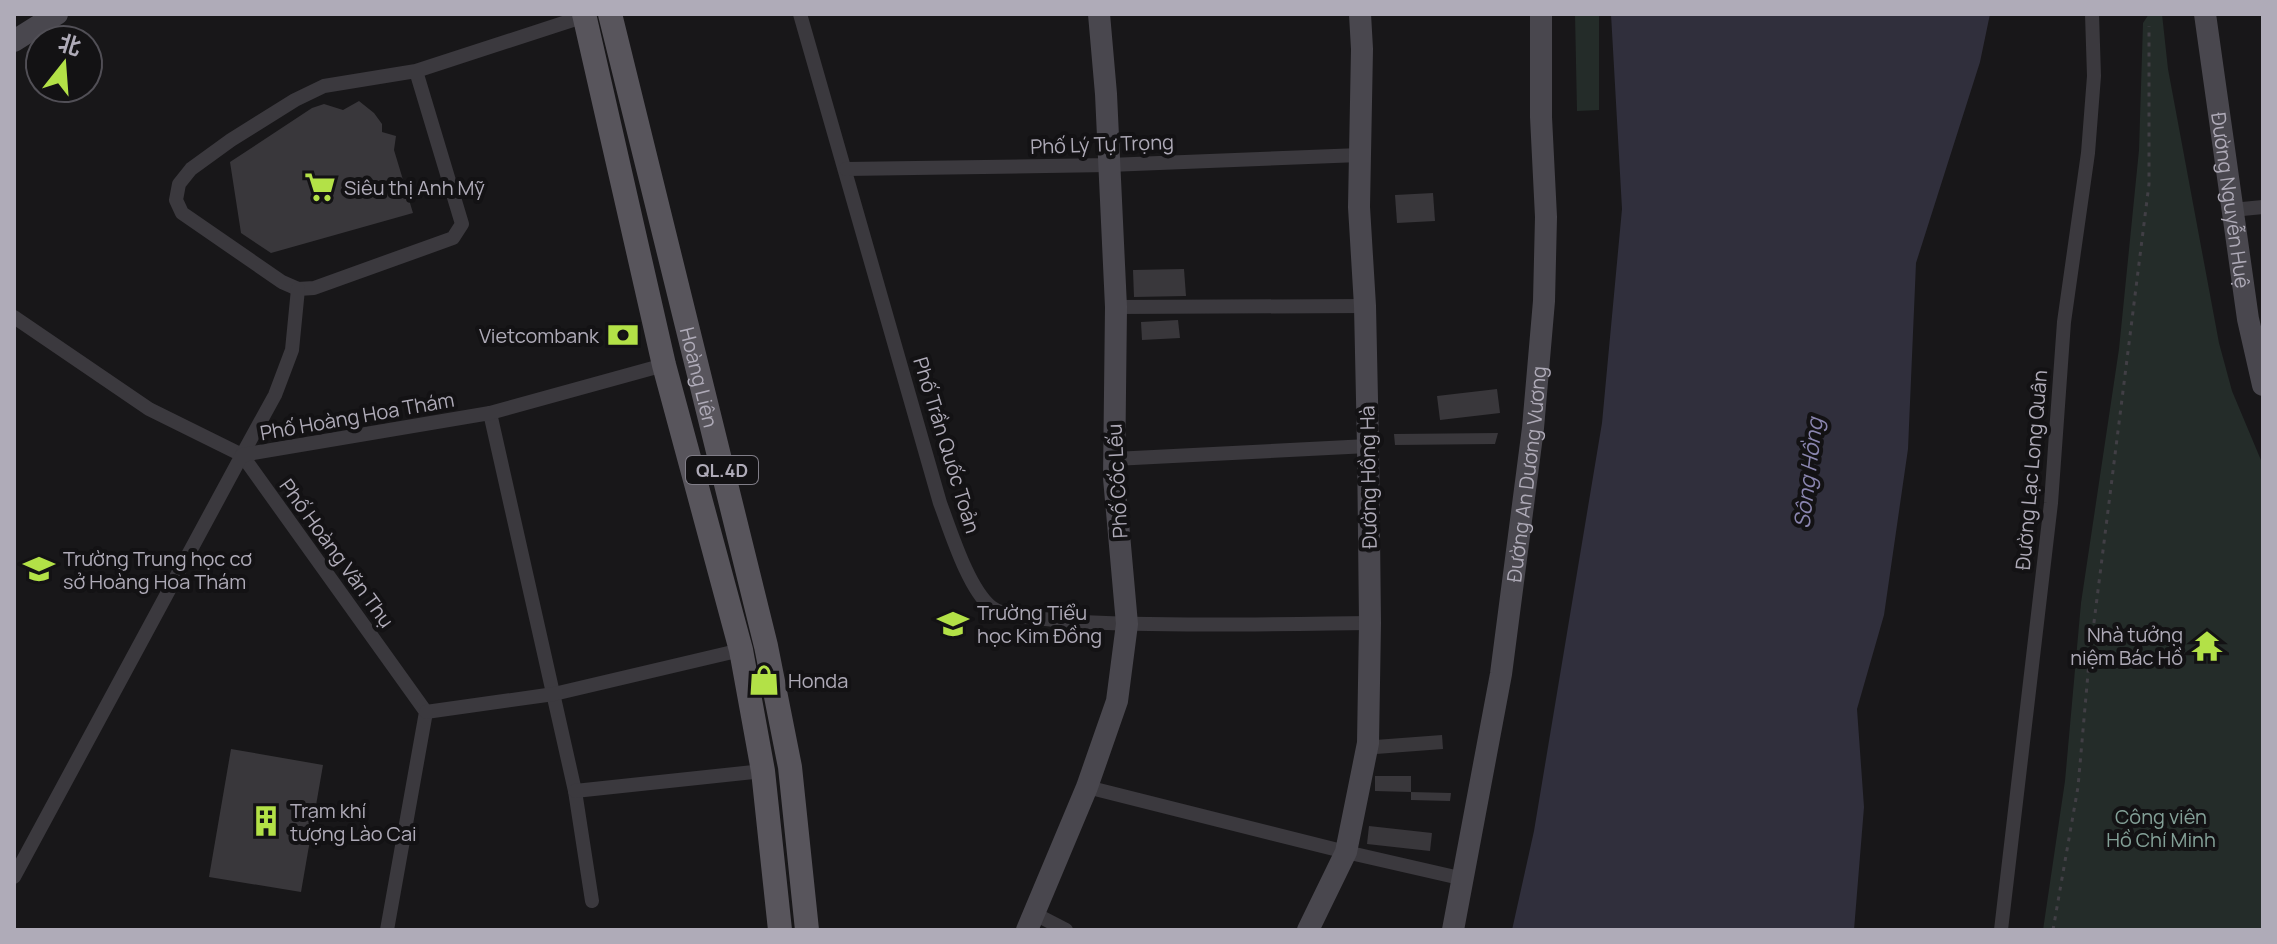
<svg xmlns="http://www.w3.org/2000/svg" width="2277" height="944" viewBox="0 0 2277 944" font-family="Manrope,'Noto Sans SC',sans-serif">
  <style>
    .green { fill: #242c29 }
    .water { fill: #302f3c }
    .building { fill: #39373b }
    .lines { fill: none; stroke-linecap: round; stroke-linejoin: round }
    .path { stroke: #413f45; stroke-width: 3; stroke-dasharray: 4 6; stroke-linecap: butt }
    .street { stroke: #3b393e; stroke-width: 14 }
    .secondary { stroke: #49474e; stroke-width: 22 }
    .primary { stroke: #58555c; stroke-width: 24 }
    .labels { text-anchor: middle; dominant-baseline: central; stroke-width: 8; stroke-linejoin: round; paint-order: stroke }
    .shield { fill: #131214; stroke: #807d87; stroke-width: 2 }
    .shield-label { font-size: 18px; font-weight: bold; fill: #afabb8 }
    .street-label { font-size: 20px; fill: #afabb8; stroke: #131214 }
    .poi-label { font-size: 20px; fill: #afabb8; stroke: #131214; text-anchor: start }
    .park-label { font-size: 20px; fill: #84a198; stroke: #131214 }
    .water-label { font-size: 22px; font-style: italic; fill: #8a85af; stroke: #131214 }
  </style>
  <rect width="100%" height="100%" fill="#181719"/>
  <g class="green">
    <polygon points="1575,14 1599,14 1599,110 1577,111"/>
    <polygon points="2149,14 2162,14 2168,69 2219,343 2232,391 2263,465 2263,930 2043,930 2065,781 2081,603 2119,349 2139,150 2143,23"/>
  </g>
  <polygon class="water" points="1611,14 1990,14 1980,62 1916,263 1908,449 1884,615 1857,709 1864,807 1854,930 1512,930 1534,831 1602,423 1622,209"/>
  <g class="building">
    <polygon points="359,101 374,113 382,124 382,132 396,136 394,150 413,213 271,253 241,233 230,162 312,108 324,104 343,110"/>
    <polygon points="1433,193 1435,221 1397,223 1395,195"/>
    <polygon points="1184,269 1186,296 1134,297 1133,270"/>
    <polygon points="1178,320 1180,338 1142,340 1141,322"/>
    <polygon points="1497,389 1500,413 1440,420 1437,396"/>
    <polygon points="1498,433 1495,444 1395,445 1394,434"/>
    <polygon points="1442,735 1443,749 1376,754 1375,740"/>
    <polygon points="231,749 323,765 301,892 209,877"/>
    <polygon points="1375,776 1411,776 1411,792 1375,791"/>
    <polygon points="1411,792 1451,793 1450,801 1411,800"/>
    <polygon points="1369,826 1432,833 1430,851 1367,844"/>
  </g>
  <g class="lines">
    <polyline class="path" points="2053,930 2078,787 2089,662 2149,184 2149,26"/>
    <g class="street">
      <path d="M800,14l140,489c11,29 28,85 51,104 30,25 323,16 379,16"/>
      <polyline points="416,71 462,224 453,238 314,288 298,289 282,282 182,213 176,200 179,184 191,169 231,140 295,100 324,86 416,71 585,16"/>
      <polyline points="846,169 1109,165 1360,155"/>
      <polyline points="2232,210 2263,207"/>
      <polyline points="1116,307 1365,306"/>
      <polyline points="14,317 149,409 242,455 426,712 387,930"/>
      <polyline points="490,413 575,791 592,901"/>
      <polyline points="242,455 275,395 292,350 298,289"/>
      <polyline points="1114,459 1368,446"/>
      <polyline points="426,712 554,694 741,650"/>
      <polyline points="1087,787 1346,852 1464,879"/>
      <polyline points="575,791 763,771"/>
      <polyline points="14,877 242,455 490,413 664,365"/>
      <polyline points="1035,914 1066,930"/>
      <polyline points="2001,930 2051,503 2064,322 2088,153 2094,76 2092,14"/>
    </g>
    <g class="secondary">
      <path id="s1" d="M2205,14l43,305 15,66"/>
      <polyline points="14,41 57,14"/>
      <polyline points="1027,930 1087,787 1117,701 1127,624 1114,478 1116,307 1106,94 1099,14"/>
      <polyline points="1308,930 1346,852 1368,743 1370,623 1368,446 1365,306 1359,207 1362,49 1360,14"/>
      <path id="s2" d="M1453,930l48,-256 32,-246 11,-127 2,-84 -5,-100v-103"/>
    </g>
    <g class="primary">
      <polyline points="584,14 664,365 741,650 763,771 780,930"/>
      <path id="s3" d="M610,14l156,632 24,121 17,163"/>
    </g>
  </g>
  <defs>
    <symbol id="supermarket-bare" viewBox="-9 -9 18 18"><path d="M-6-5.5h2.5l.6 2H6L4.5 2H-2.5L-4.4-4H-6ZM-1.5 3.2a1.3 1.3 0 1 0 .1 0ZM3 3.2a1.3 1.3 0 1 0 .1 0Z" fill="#b3e147" stroke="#131214" stroke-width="2.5" paint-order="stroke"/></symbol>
    <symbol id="bank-bare" viewBox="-9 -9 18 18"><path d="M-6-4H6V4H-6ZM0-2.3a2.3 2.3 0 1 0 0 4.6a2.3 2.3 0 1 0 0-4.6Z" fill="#b3e147" stroke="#131214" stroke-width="2.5" paint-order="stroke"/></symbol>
    <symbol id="school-bare" viewBox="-9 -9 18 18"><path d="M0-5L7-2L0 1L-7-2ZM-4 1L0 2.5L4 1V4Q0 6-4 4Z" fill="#b3e147" stroke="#131214" stroke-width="2.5" paint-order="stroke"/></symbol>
    <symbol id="temple-bare" viewBox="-9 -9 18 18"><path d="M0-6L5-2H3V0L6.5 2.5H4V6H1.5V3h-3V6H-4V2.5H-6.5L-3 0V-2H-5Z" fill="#b3e147" stroke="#131214" stroke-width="2.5" paint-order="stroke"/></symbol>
    <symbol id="shop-bare" viewBox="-9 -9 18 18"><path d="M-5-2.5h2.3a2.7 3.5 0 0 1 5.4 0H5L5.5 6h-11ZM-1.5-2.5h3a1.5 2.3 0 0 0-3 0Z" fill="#b3e147" stroke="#131214" stroke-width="2.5" paint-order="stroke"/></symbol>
    <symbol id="building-bare" viewBox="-9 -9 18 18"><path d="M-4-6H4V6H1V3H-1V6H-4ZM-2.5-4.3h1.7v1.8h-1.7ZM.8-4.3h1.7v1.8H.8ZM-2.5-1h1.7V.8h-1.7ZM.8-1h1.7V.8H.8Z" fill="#b3e147" stroke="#131214" stroke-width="2.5" paint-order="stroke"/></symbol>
  </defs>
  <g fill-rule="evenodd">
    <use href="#supermarket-bare" x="298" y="165" width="44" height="44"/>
    <use href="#bank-bare" x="601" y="313" width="44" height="44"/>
    <use href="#school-bare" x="17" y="547" width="44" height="44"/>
    <use href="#school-bare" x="931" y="602" width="44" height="44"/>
    <use href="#temple-bare" x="2185" y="624" width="44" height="44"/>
    <use href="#shop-bare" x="742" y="658" width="44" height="44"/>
    <use href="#building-bare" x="244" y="799" width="44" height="44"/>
  </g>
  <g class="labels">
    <rect class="shield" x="686" y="456" width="72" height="28" rx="6"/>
    <g class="shield-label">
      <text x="722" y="470">QL.4D</text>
    </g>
    <g class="street-label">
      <text transform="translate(1102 144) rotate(-2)">Phố Lý Tự Trọng</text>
      <text stroke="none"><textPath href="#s1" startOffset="188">Đường Nguyễn Huệ</textPath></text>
      <text stroke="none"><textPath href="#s3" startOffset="374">Hoàng Liên</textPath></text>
      <text transform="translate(357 416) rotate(-10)">Phố Hoàng Hoa Thám</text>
      <text transform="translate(947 445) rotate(73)">Phố Trần Quốc Toản</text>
      <text transform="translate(2031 470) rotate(-85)">Đường Lạc Long Quân</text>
      <text stroke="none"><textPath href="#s2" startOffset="462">Đường An Dương Vương</textPath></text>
      <text transform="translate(1368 477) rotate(-91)">Đường Hồng Hà</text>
      <text transform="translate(1117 481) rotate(-93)">Phố Cốc Lếu</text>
      <text transform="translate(337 553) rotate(54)">Phố Hoàng Văn Thụ</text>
    </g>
    <g class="poi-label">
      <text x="344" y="187">Siêu thị Anh Mỹ</text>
      <text x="599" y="335" text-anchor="end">Vietcombank</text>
      <text x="63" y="558">Trường Trung học cơ<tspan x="63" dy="23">sở Hoàng Hoa Thám</tspan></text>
      <text x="977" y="612">Trường Tiểu<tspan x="977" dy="23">học Kim Đồng</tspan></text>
      <text x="2183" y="634" text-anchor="end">Nhà tưởng<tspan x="2183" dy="23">niệm Bác Hồ</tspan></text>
      <text x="788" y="680">Honda</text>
      <text x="290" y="810">Trạm khí<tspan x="290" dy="23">tượng Lào Cai</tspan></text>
    </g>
    <g class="park-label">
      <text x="2161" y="816">Công viên<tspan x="2161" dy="23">Hồ Chí Minh</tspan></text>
    </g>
    <g class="water-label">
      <text transform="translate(1808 473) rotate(-83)">Sông Hồng</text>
    </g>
  </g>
  <rect width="2277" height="944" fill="none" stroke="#afabb8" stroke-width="32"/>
  <g transform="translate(64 64) rotate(17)"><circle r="38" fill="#131214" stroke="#514f56" stroke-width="2"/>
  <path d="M0-6L14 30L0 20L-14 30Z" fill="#b3e147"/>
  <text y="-12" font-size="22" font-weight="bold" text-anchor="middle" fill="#afabb8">北</text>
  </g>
</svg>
